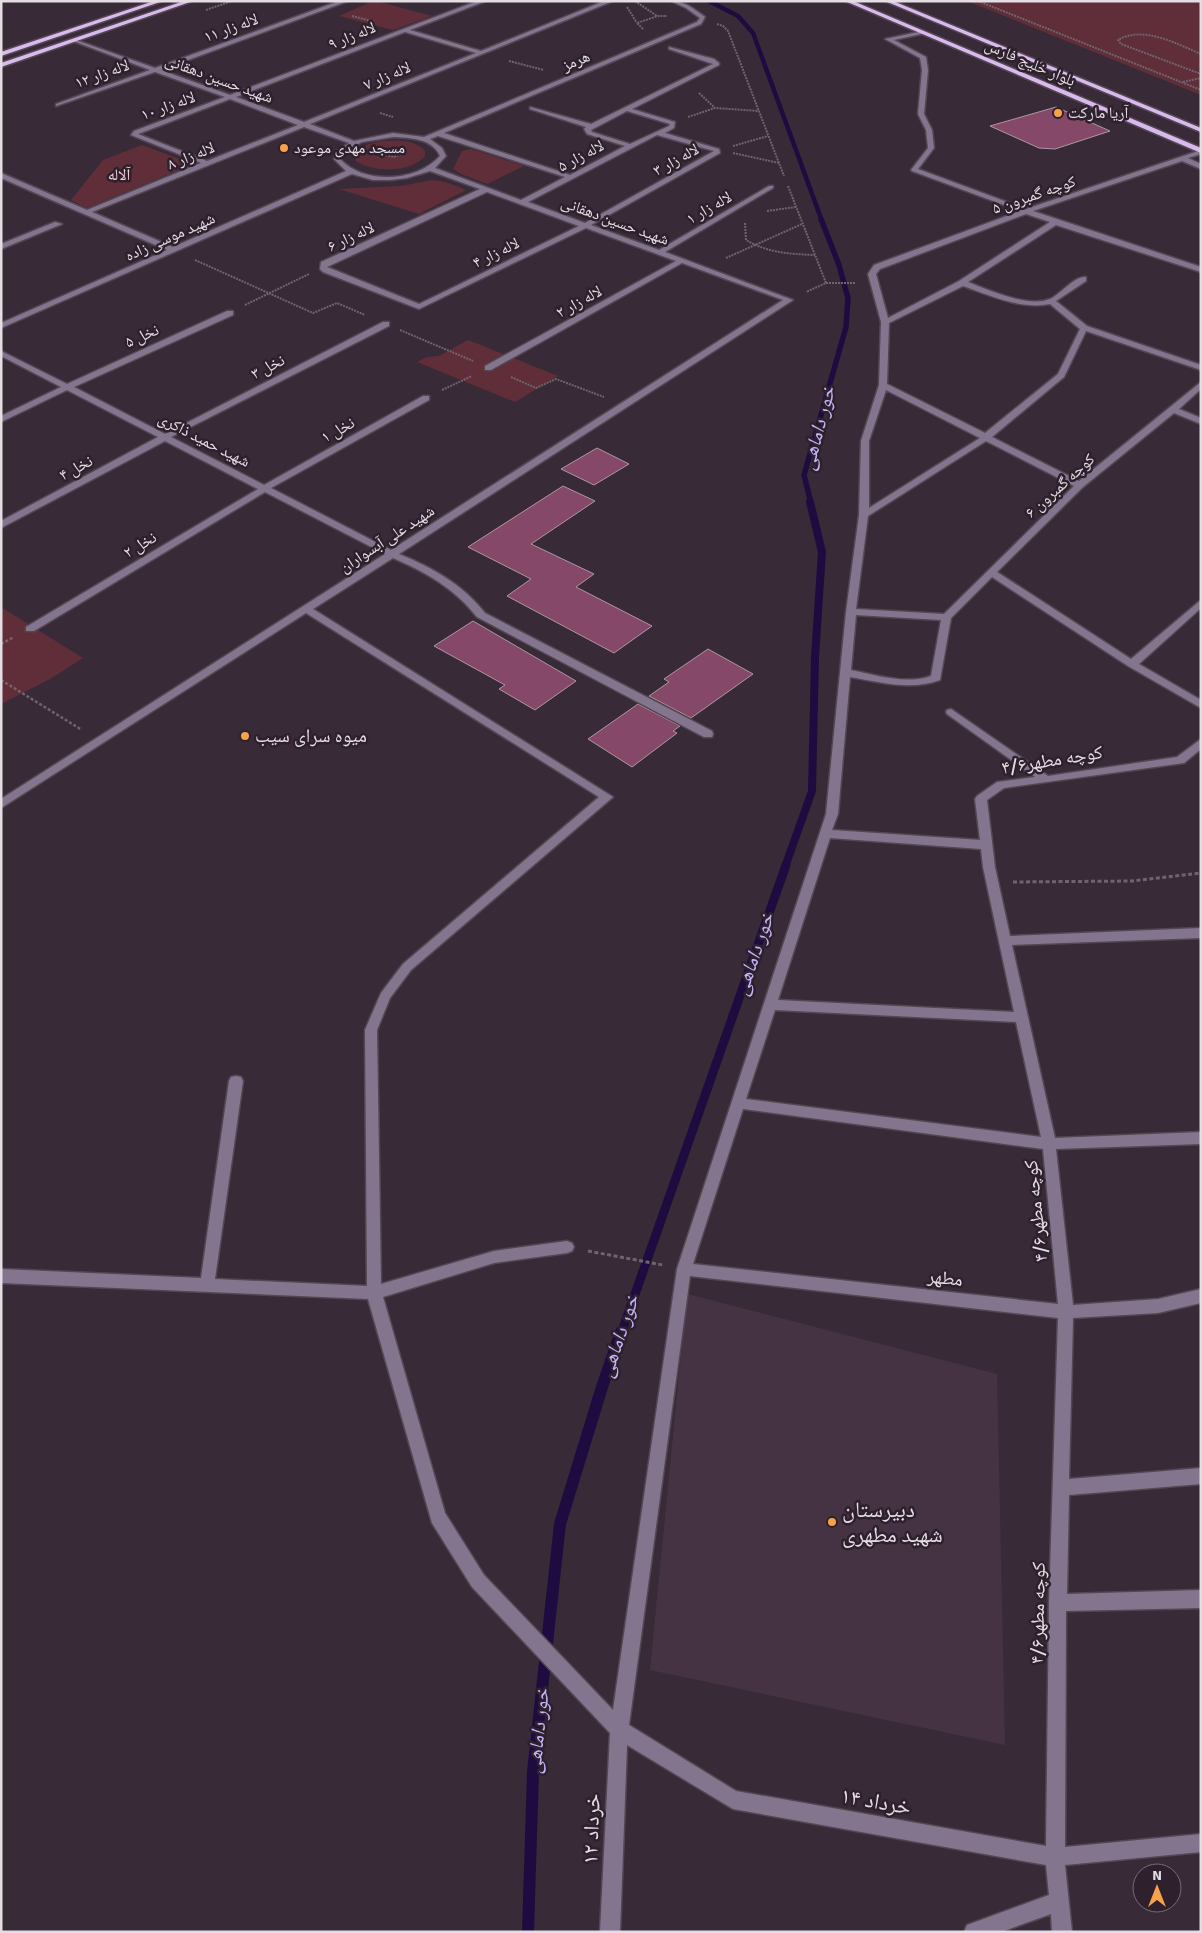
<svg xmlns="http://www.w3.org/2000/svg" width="1202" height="1933" viewBox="0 0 1202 1933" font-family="Signika,'Noto Naskh Arabic',sans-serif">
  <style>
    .built { fill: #453343 }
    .green { fill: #602e39 }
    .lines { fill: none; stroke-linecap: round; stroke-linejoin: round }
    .stream-far4 { stroke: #1e0c41; stroke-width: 4.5 }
    .stream-far3 { stroke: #1e0c41; stroke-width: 5.5 }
    .stream-far2 { stroke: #1e0c41; stroke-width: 8 }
    .stream-far1 { stroke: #1e0c41; stroke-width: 9 }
    .stream { stroke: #1e0c41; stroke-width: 12 }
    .building { fill: #864868; stroke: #ac97a1 }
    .minor-casing { stroke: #544753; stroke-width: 3 }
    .major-casing { stroke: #544753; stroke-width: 3 }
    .path-far2 { stroke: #6f646e; stroke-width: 2; stroke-dasharray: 2 1; stroke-linecap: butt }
    .path-far1 { stroke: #6f646e; stroke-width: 2.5; stroke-dasharray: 3 2; stroke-linecap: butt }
    .path { stroke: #6f646e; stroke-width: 3; stroke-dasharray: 4 2.5; stroke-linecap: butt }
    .minor { fill: #84758f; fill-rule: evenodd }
    .major { fill: #d9baee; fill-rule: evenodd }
    .poi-dot { fill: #f7a248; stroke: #2e212d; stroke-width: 2 }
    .labels { text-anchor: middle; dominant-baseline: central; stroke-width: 5; stroke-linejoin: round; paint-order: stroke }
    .far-street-label { font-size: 16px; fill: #e5dde4; stroke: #2e212d }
    .far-poi-label { font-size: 16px; fill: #e5dde4; stroke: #2e212d; text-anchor: start }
    .far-park-label { font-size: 16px; fill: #f8cdd4; stroke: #2e212d }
    .poi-label { font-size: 19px; fill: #e5dde4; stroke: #2e212d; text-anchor: start }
    .street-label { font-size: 19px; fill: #e5dde4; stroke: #2e212d }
    .water-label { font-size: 20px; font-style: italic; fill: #c2b5fb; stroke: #2e212d }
    .near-poi-label { font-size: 22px; fill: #e5dde4; stroke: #2e212d; text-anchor: start }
    .near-street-label { font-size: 22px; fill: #e5dde4; stroke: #2e212d }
  </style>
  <rect width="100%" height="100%" fill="#382b37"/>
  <polygon class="built" points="687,1294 997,1374 1005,1745 650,1670"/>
  <g class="green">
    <polygon points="373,1 376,1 432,16 393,30 339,16"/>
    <polygon points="967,1 1201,1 1201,95"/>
    <path d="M382,141c15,-1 33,-2 43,10v5c-15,17 -51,17 -69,5l-1,-5c4,-11 16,-13 27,-15z"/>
    <polygon points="142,145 193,164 87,208 71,200 103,160"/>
    <polygon points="471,149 524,166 487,184 461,174 453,169 462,151"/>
    <polygon points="432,180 446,182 466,190 419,214 339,189 401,186"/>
    <polygon points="468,340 558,376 515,402 417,362 427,357 439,356"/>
    <polygon points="1,607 83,658 50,679 1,704"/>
  </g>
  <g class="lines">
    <polyline class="stream-far4" points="709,1 738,16 753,33 822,221"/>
    <polyline class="stream-far3" points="811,503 804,475 846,327 848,298 839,265 821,219"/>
    <polyline class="stream-far2" points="785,867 812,791 815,657 822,552 810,502"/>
    <polyline class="stream-far1" points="621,1334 786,865"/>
    <polyline class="stream" points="528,1932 533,1772 560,1524 602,1387 621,1332"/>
  </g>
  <g class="building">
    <polygon points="1056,107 1110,131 1055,149 1039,148 990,126"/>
    <polygon points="597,448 629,464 594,485 561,469"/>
    <polygon points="563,486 595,501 531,544 594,574 576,587 652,626 614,653 507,596 531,579 468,547"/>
    <polygon points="473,621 576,681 535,710 499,689 505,685 434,646"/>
    <polygon points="708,649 753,674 691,718 649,696 669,682 664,679"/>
    <polygon points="638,704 680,726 673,731 677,733 632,767 588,739"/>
  </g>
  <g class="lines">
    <defs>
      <g id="minor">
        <path d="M339,1h9l-187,69 69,25 247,-94h9l-76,29 71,21 123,-50h9l-303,123 44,17 39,-8 31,4 273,-115 3,-4 -14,-10 -15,-7c14,0 23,8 34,16l-4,7 -257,109 126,42 55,-29 -38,-12 -3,-5 2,-2 -56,-18v-2l61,17 122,-60 -44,-15v-2l45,12 5,4v2l-87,44 43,13 -1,6 -9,5 54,16 1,4 -129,72 68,25 110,-64h4v2l-108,64 128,48 -394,254c34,14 63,30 86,59l227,118 1,3 -1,3h-8l-227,-120c-22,-28 -51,-45 -84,-59l-80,51 300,188 -202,173 -21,28 -13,32 4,254 113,-33 73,-10 5,2 2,4 -2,4 -5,2 -73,10 -111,34 62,216 39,62 129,135 64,-441 149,-455 20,-202 13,-97 2,-74 18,-56 2,-63 -13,-48 6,-9 146,-54 -108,-40 -1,-1 17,-22 -2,-18 -8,-16 4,-44 -2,-12 -35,-19 38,-8 3,2 -32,7 32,17 2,13 -4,44 8,16 2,18 -16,21 108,40 175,-59v4l-13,4 13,6v5l-19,-8 -149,50 168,56v5l-145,-47 -88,57c21,8 60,26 82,17 11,-5 24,-23 36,-22v4l-30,20 31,25 114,39v5l-115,-39 -22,46 -72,60 87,44 122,-99v7l-22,20 22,9v6l-27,-11 -91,74 -86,85 134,87 70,-59v8l-62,56 62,36v8l-73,-42 -136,-89 -41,41 -11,62c-30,11 -60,2 -90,-3l-12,137 -6,16 148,10 -5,-41 2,-3 20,-14 38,-5 -88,-63 -1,-2 1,-2 4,-1 97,67 129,-19 24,-18v10l-17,14 -180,25 -17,12 8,67 15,69 191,-8v10l-189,7 43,193 146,-6v12l-145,5 17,156 85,-6 43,-10v14l-43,10 -85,5 -4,161 132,-11v16l-132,11 -2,99 134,-4v18l-135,3 -1,236 136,-13v18l-136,13 7,67h-20l-1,-18 -50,18h-37l3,-7 82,-30 -3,-30 -313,-56 -106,-64 -7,187h-20l10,-199 -138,-146 -40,-64 -64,-224 -367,-16v-14l200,9 28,-197 2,-4 5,-1 5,1 2,4 -28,198 152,7 -2,-256 16,-37 22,-29 196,-167 -293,-184 -305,195v-9l384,-245 -120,-62 -231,139h-8v-4l232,-138 -93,-48 -164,87v-7l157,-84 -91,-47 -66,32v-6l60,-29 -60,-31v-5l66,33 160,-73h6v4l-159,72 91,47 218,-112h6v4l-218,111 93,48 159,-89h6v4l-158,88 120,62 392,-250 -101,-37 -191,107h-6v-4l191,-105 -90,-33 -167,81 -96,-37 -3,-3 1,-7 159,-73 -50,-18 -23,7 -17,2h-17l-21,-6 -351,154v-5l166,-73 -166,-72v-5l86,37 114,-47 -70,-28 3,-4 91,-34 -70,-25 -99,34v-2l94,-34 -77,-29v-2l82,29zM405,32l71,21 -172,69 -68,-25zM230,99l68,26 -91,36 -69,-27zM627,111l43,13 -1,2 -39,18 -38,-12 -1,-2zM304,127l45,16 -12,8 -3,8 12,12 -173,76 -81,-35zM657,135l57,16 -129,72 -57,-21zM438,136l127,41 -44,23 -86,-32 11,-12 -4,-8 -12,-9zM393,137c17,1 39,1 47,19 -23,26 -76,29 -100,3l2,-6 20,-11zM487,192l92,34 -160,78 -92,-37zM1026,214l24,8 -91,59 -71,37 -12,-44 4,-5zM963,286c26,9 58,24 87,18l30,25 -22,45 -73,59 -98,-49 2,-61zM886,390l94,48 -111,70v-67zM986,441l88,45 -130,128 -88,-5 12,-93zM856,615l85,5 -10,56c-25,9 -55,-1 -80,-6zM830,838l151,11 2,18 31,145 -236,-12zM775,1010l241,12 25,115 -295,-38zM743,1109l300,40 15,155 -365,-40zM690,1276l368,42 -9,285 -3,243 -310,-55 -107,-66z"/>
        <polygon points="55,222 62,224 1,249 1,244"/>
      </g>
      <g id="major">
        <polygon points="154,1 163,1 1,56 1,52"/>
        <polygon points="184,1 193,1 1,67 1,63"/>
        <polygon points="845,1 853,1 1201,148 1201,153"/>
        <polygon points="885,1 893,1 1201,128 1201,132"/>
      </g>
    </defs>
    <use href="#minor" class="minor-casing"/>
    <use href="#major" class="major-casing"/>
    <g class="path-far2">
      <polyline points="635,1 657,16"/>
      <polyline points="978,1 1201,90"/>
      <polyline points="627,7 637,23"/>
      <polyline points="206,10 232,1"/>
      <polyline points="352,16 375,22"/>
      <polyline points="717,24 723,26 728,31 784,176"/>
      <polyline points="643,29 637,23 658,16 667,16"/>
      <path d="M1201,54c-24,-10 -58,-29 -83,-14l3,4 80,30"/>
      <polyline points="509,61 544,70"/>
      <polyline points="1183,82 1201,78"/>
      <polyline points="699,93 715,108"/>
      <polyline points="380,113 393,117"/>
      <polyline points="688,117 715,108 759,111"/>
      <polyline points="733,146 768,136"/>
      <polygon points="392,151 401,154 394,157 385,155"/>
      <polyline points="733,153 779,163"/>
      <polyline points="788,186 826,283 806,292"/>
      <polyline points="767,211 796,207"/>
      <path d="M745,223l1,17c22,13 44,14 69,15"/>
      <polyline points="726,258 802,224"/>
      <polyline points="195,260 313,313 337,303 365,315"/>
      <polyline points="826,283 855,283"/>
      <polyline points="245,305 309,274"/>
      <polyline points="400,330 473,361"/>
      <polyline points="511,377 536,388 556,379 604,397"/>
      <polyline points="442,390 472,376"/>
    </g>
    <g class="path-far1">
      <polyline points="1,644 14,637"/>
      <polyline points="1,680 82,730"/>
    </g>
    <g class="path">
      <polyline points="1013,882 1132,881 1201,873"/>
      <polyline points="588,1251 663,1265"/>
    </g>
    <use href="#minor" class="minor"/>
    <use href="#major" class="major"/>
  </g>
  <g class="poi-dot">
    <circle cx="1058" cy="113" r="5"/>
    <circle cx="284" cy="148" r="5"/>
    <circle cx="245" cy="736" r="5"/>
    <circle cx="832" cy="1522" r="5"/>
  </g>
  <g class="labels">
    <g class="far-street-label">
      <text transform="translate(231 28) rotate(-20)">لاله زار ۱۱</text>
      <text transform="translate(352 36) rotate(-22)">لاله زار ۹</text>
      <text transform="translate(576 61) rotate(-23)">هرمز</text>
      <text transform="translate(1030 63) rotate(23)">بلوار خلیج فارس</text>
      <text transform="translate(102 74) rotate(-20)">لاله زار ۱۲</text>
      <text transform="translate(387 76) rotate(-23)">لاله زار ۷</text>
      <text transform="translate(219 79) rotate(20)">شهید حسین دهقانی</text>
      <text transform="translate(168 106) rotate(-20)">لاله زار ۱۰</text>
      <text transform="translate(191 156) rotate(-22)">لاله زار ۸</text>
      <text transform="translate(581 156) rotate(-28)">لاله زار ۵</text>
      <text transform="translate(676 160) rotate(-29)">لاله زار ۳</text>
      <text transform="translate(1034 195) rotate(-19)">کوچه گمبرون ۵</text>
      <text transform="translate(709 208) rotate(-30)">لاله زار ۱</text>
      <text transform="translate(615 221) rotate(20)">شهید حسین دهقانی</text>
      <text transform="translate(170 237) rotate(-24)">شهید موسی زاده</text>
      <text transform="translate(351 237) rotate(-25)">لاله زار ۶</text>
      <text transform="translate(496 253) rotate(-26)">لاله زار ۴</text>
      <text transform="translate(579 302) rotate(-29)">لاله زار ۲</text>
      <text transform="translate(142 336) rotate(-24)">نخل ۵</text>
      <text transform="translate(268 367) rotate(-27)">نخل ۳</text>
      <text transform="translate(338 430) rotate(-29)">نخل ۱</text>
      <text transform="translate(204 440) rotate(27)">شهید حمید ذاکری</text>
      <text transform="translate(76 468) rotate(-28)">نخل ۴</text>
      <text transform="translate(1060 486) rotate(-42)">کوچه گمبرون ۶</text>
      <text transform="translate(387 539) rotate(-33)">شهید علی آبسواران</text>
      <text transform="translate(140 545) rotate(-31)">نخل ۲</text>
    </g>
    <g class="far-poi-label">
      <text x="1068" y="113">آریا مارکت</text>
      <text x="294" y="148">مسجد مهدی موعود</text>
    </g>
    <g class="far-park-label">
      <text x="119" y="175">آلاله</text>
    </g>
    <g class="poi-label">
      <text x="255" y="736">میوه سرای سیب</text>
    </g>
    <g class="street-label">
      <text transform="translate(1052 760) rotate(-9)">کوچه مطهر۴/۶</text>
      <text transform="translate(1036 1211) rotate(-96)">کوچه مطهر۴/۶</text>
      <text transform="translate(945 1278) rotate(6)">مطهر</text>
      <text transform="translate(1038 1613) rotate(-89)">کوچه مطهر۴/۶</text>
    </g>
    <g class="water-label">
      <text transform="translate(818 428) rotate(-75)">خور داماهی</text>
      <text transform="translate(754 954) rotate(-71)">خور داماهی</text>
      <text transform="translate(619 1336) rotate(-71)">خور داماهی</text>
      <text transform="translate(538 1731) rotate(-84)">خور داماهی</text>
    </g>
    <g class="near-poi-label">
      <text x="842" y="1509">دبیرستان<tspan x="842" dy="25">شهید مطهری</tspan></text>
    </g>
    <g class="near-street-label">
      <text transform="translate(876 1801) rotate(10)">خرداد ۱۴</text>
      <text transform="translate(591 1829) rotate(-88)">خرداد ۱۲</text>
    </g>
  </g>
  <rect width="1202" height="1933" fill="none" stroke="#e5dde4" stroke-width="5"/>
  <g transform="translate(1157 1888)"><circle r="24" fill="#2e212d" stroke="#776c76"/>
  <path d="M0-4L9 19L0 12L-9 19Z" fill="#f7a248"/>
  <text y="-8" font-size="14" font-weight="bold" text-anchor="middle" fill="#e5dde4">N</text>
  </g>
</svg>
